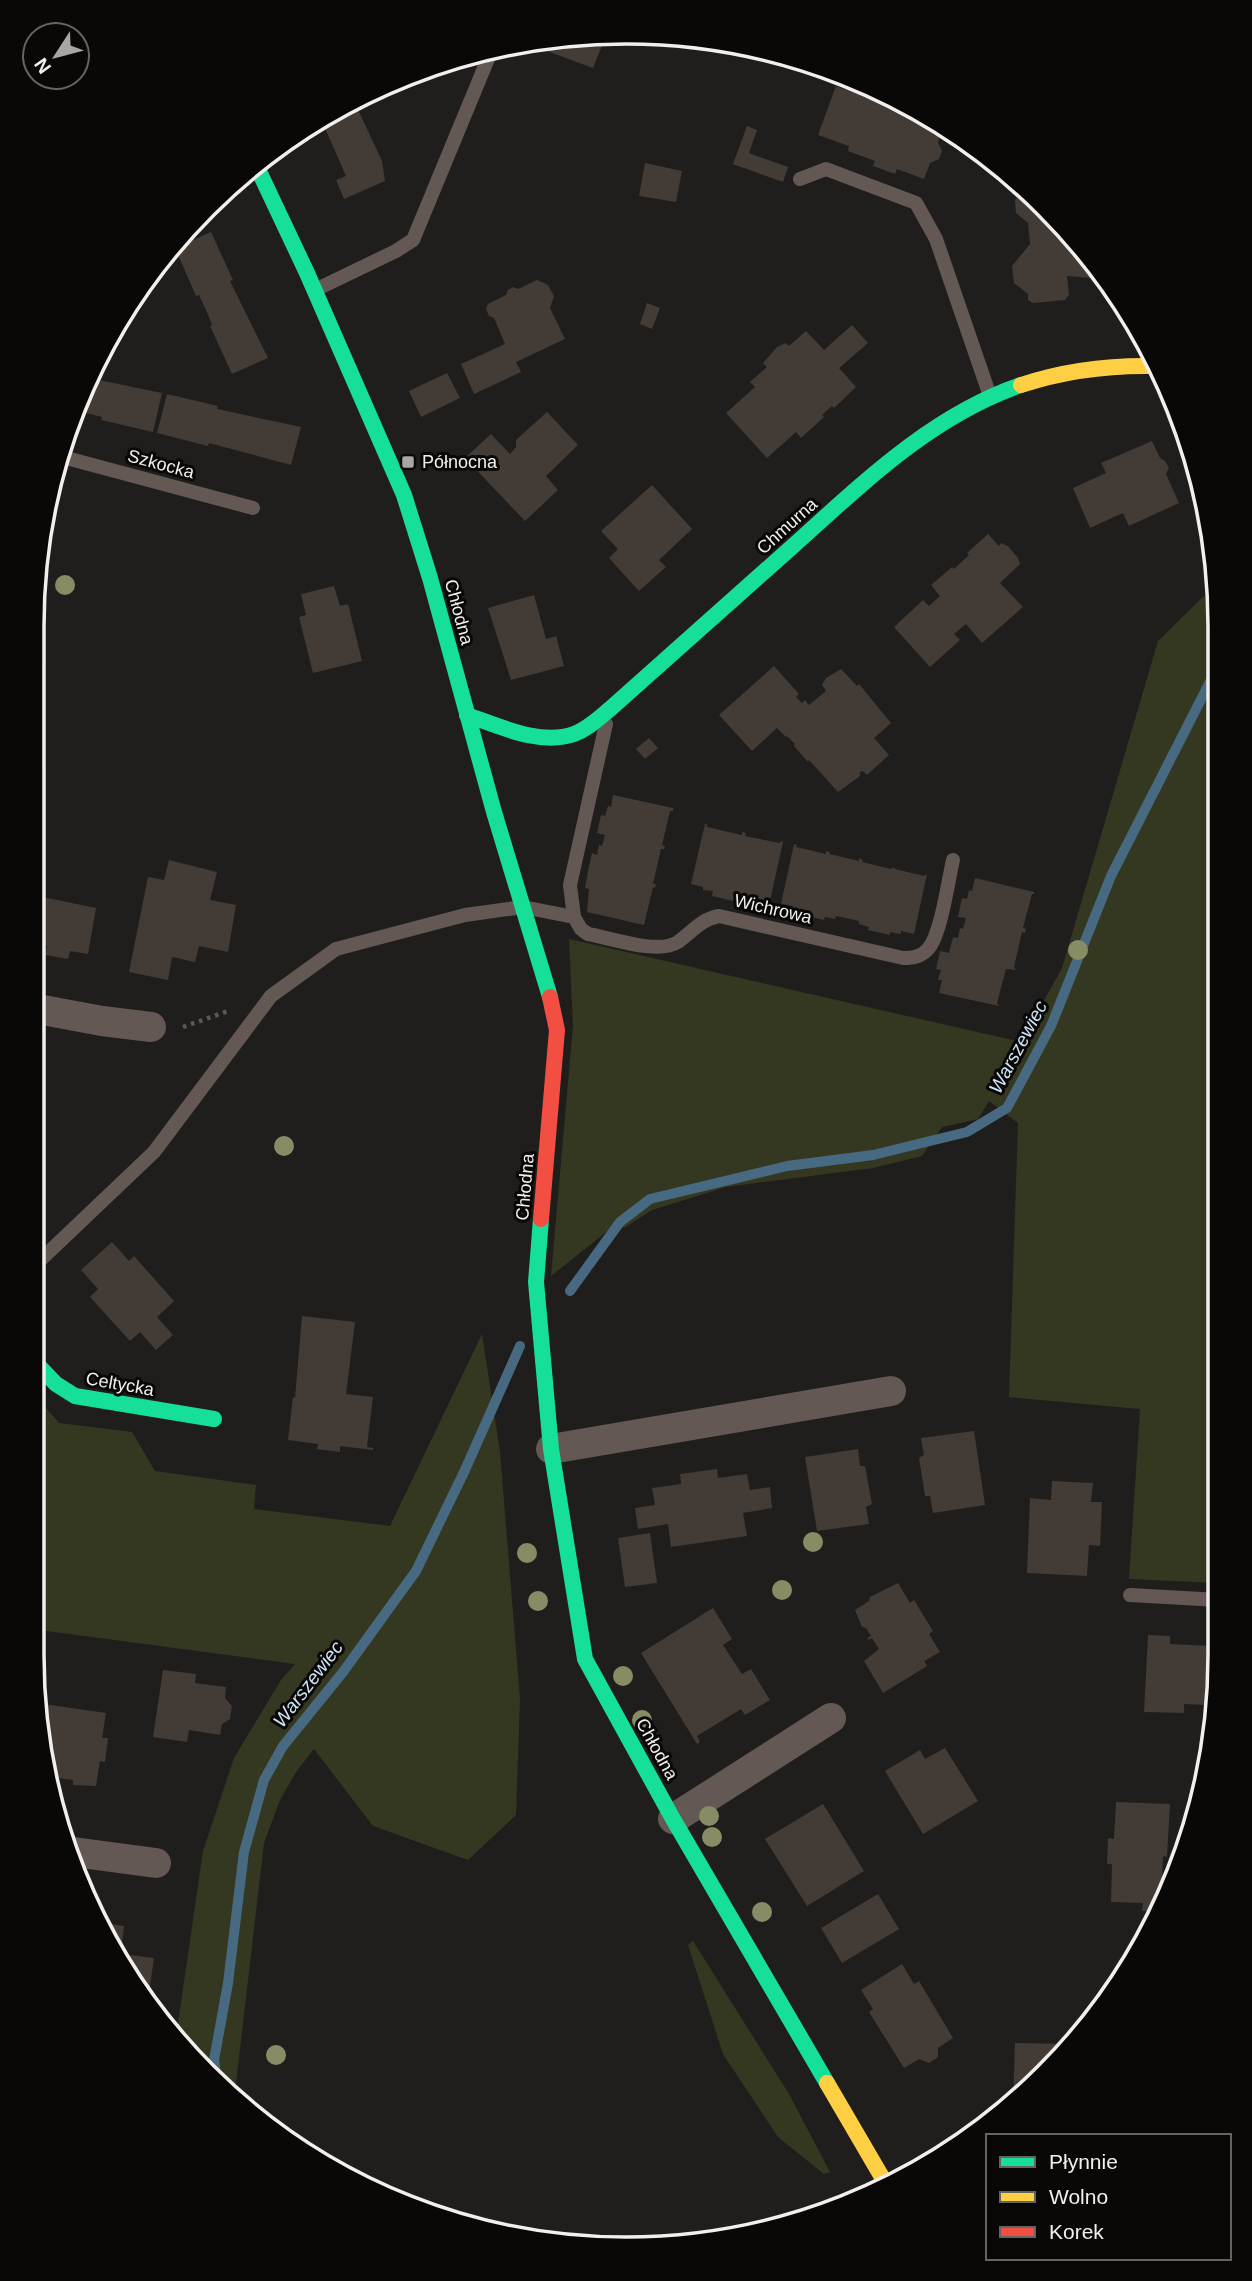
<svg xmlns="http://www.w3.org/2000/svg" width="1252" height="2281" viewBox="0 0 1252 2281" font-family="Helvetica,sans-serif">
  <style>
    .green { fill: #353821 }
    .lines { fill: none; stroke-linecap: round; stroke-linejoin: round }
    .stream { stroke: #476a82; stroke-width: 10 }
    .building { fill: #423b36 }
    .path { stroke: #5e5855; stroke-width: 4.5; stroke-dasharray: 3.5 5; stroke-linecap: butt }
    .lane { stroke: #635854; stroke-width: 14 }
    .street { stroke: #635854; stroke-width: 30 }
    .fast { stroke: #16e098; stroke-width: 16 }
    .slow { stroke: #ffcf43; stroke-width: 16 }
    .jam { stroke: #f24e42; stroke-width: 16 }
    .tree { fill: #878c65 }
    .poi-dot { fill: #a8a6a4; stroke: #090807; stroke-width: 2.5 }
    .labels { text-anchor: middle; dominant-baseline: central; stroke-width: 6; stroke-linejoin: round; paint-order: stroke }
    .poi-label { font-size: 18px; fill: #f2efed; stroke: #090807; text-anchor: start }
    .street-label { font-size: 18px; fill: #f2efed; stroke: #090807 }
    .water-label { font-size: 19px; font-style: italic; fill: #cde6f8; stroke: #090807 }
    .rim { fill: none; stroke: #f2efed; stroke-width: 3.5 }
  </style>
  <rect width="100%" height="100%" fill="#201e1c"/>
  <g class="green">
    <polygon points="1216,584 1219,1583 1129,1579 1140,1409 1009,1397 1018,1123 989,1101 978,1119 942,1127 922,1156 873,1168 726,1187 652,1210 624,1228 619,1222 551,1276 573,1026 569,939 1021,1042 1062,968 1158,641"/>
    <polygon points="482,1334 500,1452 520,1699 516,1815 468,1860 373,1826 314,1749 296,1772 280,1800 264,1843 235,2092 176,2037 203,1851 234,1758 281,1680 295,1664 32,1629 32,1392 59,1423 132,1432 155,1471 256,1485 254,1509 390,1526"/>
    <polygon points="693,1941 789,2094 830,2172 824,2174 778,2137 723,2054 688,1945"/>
  </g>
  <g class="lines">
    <g class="stream">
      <polyline points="570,1291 620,1222 650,1199 787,1166 873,1155 967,1132 1007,1108 1051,1026 1111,876 1216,670"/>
      <polyline points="216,2075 214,2060 228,1983 244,1852 264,1780 283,1746 343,1672 416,1571 465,1470 520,1346"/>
    </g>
  </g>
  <g class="building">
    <polygon points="588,33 607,33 593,68 544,50 548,39"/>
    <polygon points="836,86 868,98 870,93 927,114 943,127 938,142 942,151 939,159 930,163 924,179 897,169 895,174 873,166 875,161 848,151 849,146 818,135"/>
    <polygon points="353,99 382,161 385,181 344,199 336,180 346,176 321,119"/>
    <polygon points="747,126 757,130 749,153 788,167 783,182 733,164"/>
    <polygon points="645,163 682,171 676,202 639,196"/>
    <polygon points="1024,189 1046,205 1101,272 1096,273 1092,278 1067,276 1069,295 1065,300 1033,303 1028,300 1028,294 1014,283 1012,266 1030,244 1028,223 1016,213 1015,200"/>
    <polygon points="211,232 233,280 230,281 268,358 232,374 210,326 212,325 206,310 199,295 196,296 175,248"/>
    <polygon points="537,280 548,285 554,296 550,308 565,339 516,362 521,372 474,394 461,364 505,344 494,318 489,316 486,309 488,304 506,295 508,290 513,287 518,289"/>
    <polygon points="647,303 660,308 652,329 640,324"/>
    <polygon points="852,325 868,343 839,368 856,387 834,408 832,406 822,415 824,417 801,438 796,432 767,458 726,413 755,387 750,382 767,367 763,363 777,347 786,343 789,346 806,331 824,350"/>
    <polygon points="447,373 460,398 421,417 409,391"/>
    <polygon points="89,378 162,393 153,432 101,420 102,417 74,410"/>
    <polygon points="167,394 218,406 217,409 301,427 291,465 209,443 208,446 157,433"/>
    <polygon points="547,412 578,445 546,476 558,490 525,521 465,458 491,434 510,454 516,447 516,440"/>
    <polygon points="1152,441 1160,458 1165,461 1169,468 1166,474 1179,503 1129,526 1123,513 1090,528 1073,488 1106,473 1101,463"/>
    <polygon points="652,485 692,529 659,560 666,567 639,591 609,558 618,549 601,531"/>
    <polygon points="988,534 999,546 1001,543 1008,546 1018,558 1020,564 1000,583 1023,607 982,643 966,624 954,634 960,640 930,667 894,627 923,600 929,606 940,596 931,585 952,567 954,569 969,555 967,553"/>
    <polygon points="334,586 340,606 348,604 362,661 313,673 299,617 306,615 301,594"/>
    <polygon points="534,595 546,639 556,636 564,666 511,680 488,608"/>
    <polygon points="774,666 799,694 796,697 802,703 805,700 809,705 826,691 822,685 826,678 841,669 857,686 859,684 891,723 874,738 889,755 867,775 863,771 860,772 860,776 838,792 809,760 808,762 794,746 795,744 787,736 786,737 777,728 752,751 719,715"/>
    <polygon points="649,738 658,748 645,759 636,749"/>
    <polygon points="613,795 673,808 673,811 670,811 662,845 665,846 664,849 661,849 653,884 656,884 655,888 653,887 644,925 587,912 589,889 585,888 588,871 592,853 597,855 599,845 602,846 605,835 597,833 601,815 605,816 608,806 611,807"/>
    <polygon points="705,824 707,824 707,827 742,835 742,832 746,833 745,836 780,843 781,841 783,842 770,901 757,898 757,901 747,899 746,904 712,896 713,891 703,890 703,887 691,884"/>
    <polygon points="794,844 797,845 796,847 826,854 826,851 830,852 829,854 859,861 859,858 863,860 862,862 891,869 894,867 895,869 924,876 927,874 914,934 901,931 901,934 890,932 890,935 868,930 869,927 859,924 859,921 836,916 835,919 825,917 824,920 802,915 803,912 792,909 793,906 781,904"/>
    <polygon points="169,860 217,872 210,900 236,905 228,952 199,946 195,962 172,957 168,980 129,972 148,877 164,880"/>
    <polygon points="975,878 1034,892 1034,894 1032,894 1023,928 1026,929 1025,933 1022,932 1014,967 1016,970 1006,969 997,1003 999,1006 939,993 942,980 938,980 941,970 936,969 940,951 949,953 953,937 958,938 960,928 963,929 966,918 958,917 962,898 967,899 969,890 972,891"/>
    <polygon points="38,896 96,908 88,954 70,951 68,959 45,955 47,946 32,943 32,900 37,901"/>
    <polygon points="112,1242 129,1261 134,1256 174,1301 157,1317 173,1335 156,1350 140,1332 130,1341 90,1297 98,1289 81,1270"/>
    <polygon points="302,1316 355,1322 346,1394 373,1397 367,1447 373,1448 373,1450 340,1446 340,1452 317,1449 318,1444 288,1440 293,1397 295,1398"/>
    <polygon points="974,1431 985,1505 933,1513 930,1496 925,1496 919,1458 924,1455 921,1438"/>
    <polygon points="858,1449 860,1466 865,1466 872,1504 866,1507 869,1524 817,1531 805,1457"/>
    <polygon points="717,1469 718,1478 747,1474 750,1490 770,1487 772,1508 743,1513 747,1536 671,1547 668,1524 638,1529 635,1508 655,1505 652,1488 681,1484 680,1474"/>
    <polygon points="1052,1481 1093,1483 1091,1502 1102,1502 1100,1546 1089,1545 1087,1576 1027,1573 1030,1498 1051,1500"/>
    <polygon points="650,1533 657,1583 625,1587 618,1538"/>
    <polygon points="898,1583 910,1603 914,1600 933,1631 929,1634 940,1652 924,1661 927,1666 883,1693 864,1661 879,1649 872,1638 869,1640 867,1638 871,1636 866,1628 862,1627 855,1610 869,1601 870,1597"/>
    <polygon points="713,1608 732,1639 723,1645 742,1674 751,1669 770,1700 745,1715 741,1709 697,1736 700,1742 697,1744 641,1653"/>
    <polygon points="1148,1635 1170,1636 1170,1644 1209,1646 1206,1705 1184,1704 1184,1713 1144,1712"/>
    <polygon points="163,1670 196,1674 195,1683 226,1687 225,1698 232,1706 230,1719 222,1724 220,1735 189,1730 187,1742 153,1737"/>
    <polygon points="44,1704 106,1713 102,1738 108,1738 105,1762 100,1761 96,1786 73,1785 73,1780 58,1778 55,1796 42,1719"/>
    <polygon points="945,1748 978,1801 923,1834 885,1771 920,1750 925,1759"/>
    <polygon points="1116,1802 1170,1804 1167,1857 1163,1856 1162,1876 1166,1877 1165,1898 1159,1912 1142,1911 1143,1903 1111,1902 1112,1864 1107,1864 1108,1838 1114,1839"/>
    <polygon points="823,1804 864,1871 807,1906 765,1839"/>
    <polygon points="878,1894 899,1929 842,1963 821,1928"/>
    <polygon points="104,1923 124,1926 121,1954"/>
    <polygon points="130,1955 154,1958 149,1993 141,1992 123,1958 130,1959"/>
    <polygon points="902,1964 914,1984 919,1981 953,2038 938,2048 938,2057 929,2063 919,2059 904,2068 869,2012 873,2009 861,1990"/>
    <polygon points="1015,2043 1066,2044 1013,2105"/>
  </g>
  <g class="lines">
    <polyline class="path" points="183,1027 228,1011"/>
    <g class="lane">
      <polyline points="800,179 826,169 916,203 936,239 990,396"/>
      <polyline points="315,290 396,251 413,240 492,49"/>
      <polyline points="59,456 253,508"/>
      <path d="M606,724l-36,161 4,32 7,12 7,5c23,4 70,21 90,8 14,-10 23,-23 41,-26l184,42c10,0 18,-1 25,-9 13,-14 20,-68 25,-89"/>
      <polyline points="32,1268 154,1152 271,996 336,949 465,915 523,907 574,917"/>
      <polyline points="1130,1595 1219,1600"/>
    </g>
    <g class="street">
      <polyline points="32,1008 102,1021 151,1027"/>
      <polyline points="551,1449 891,1391"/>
      <polyline points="673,1819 831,1718"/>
      <polyline points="66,1851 156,1863"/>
    </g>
    <g class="fast">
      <polyline points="255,163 307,273 404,495 430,578 494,812 550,997"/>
      <path d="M467,715c32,11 73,31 107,19 14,-5 25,-16 36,-25 61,-54 122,-108 183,-163 69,-62 138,-130 228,-161"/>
      <polyline points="541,1219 536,1282 551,1449 585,1659 673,1819 827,2083"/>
      <polyline points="32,1359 56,1384 75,1396 214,1419"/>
    </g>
    <g class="slow">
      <path d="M1021,385c45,-15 87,-20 134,-19"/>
      <polyline points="827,2083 886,2184"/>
    </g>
    <polyline class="jam" points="541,1219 557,1030 550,997"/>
  </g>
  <g class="tree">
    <circle cx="65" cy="585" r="10"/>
    <circle cx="1078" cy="950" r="10"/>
    <circle cx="284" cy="1146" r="10"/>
    <circle cx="813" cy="1542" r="10"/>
    <circle cx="527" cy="1553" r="10"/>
    <circle cx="782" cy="1590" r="10"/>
    <circle cx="538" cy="1601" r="10"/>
    <circle cx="623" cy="1676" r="10"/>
    <circle cx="642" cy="1720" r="10"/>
    <circle cx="709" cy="1816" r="10"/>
    <circle cx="712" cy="1837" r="10"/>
    <circle cx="762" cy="1912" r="10"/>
    <circle cx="276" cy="2055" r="10"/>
  </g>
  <rect class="poi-dot" x="401" y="455" width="14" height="14" rx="3.5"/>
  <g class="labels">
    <g class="poi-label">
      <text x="422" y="462">Północna</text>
    </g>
    <g class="street-label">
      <text transform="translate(161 464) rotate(15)">Szkocka</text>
      <text transform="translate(787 526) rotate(-42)">Chmurna</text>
      <text transform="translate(459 612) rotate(75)">Chłodna</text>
      <text transform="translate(773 909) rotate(13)">Wichrowa</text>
      <text transform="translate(525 1187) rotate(-85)">Chłodna</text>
      <text transform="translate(120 1384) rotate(10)">Celtycka</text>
      <text transform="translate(657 1749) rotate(61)">Chłodna</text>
    </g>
    <g class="water-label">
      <text transform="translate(1018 1047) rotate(-62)">Warszewiec</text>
      <text transform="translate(308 1684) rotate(-53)">Warszewiec</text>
    </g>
  </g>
  <path d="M0 0H1252V2281H0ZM626 44H626A582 582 0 0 1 1208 626V1655A582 582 0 0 1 626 2237H626A582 582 0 0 1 44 1655V626A582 582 0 0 1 626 44Z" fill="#090807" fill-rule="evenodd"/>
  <path class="rim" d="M626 44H626A582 582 0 0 1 1208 626V1655A582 582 0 0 1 626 2237H626A582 582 0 0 1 44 1655V626A582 582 0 0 1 626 44Z"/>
  <rect x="986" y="2134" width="245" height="126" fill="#090807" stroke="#666463" stroke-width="2"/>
  <rect x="1000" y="2157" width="35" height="10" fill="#16e098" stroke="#666463" stroke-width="2"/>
  <text x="1049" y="2169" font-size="21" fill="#f2efed">Płynnie</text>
  <rect x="1000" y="2192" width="35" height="10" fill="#ffcf43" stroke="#666463" stroke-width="2"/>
  <text x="1049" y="2204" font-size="21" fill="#f2efed">Wolno</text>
  <rect x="1000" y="2227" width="35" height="10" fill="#f24e42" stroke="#666463" stroke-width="2"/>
  <text x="1049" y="2239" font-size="21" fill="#f2efed">Korek</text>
  <g transform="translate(56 56) rotate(234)"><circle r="33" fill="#090807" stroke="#666463" stroke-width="2"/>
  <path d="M0-5L12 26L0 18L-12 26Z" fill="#a8a6a4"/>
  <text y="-10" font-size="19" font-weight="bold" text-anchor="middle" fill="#f2efed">N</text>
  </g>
</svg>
